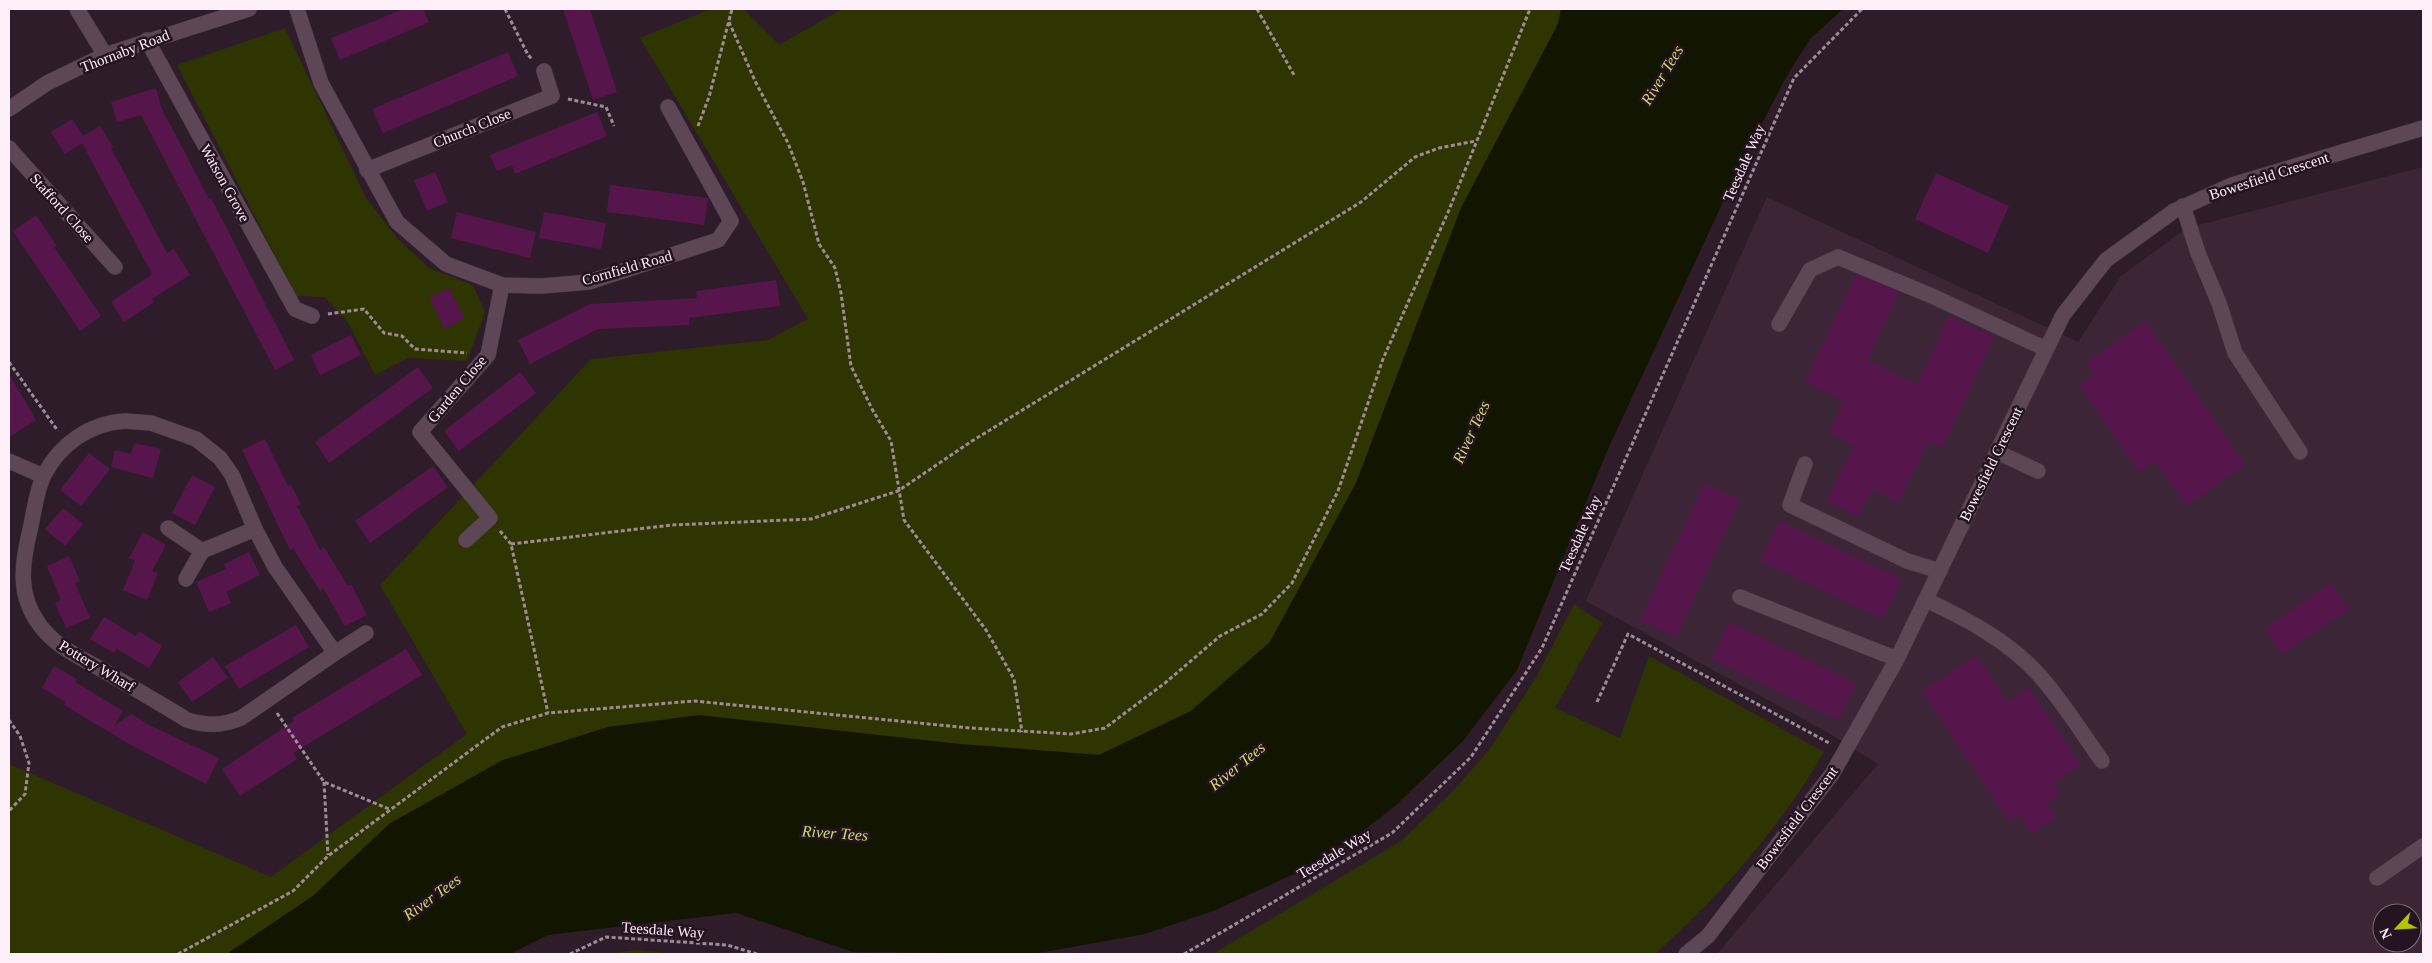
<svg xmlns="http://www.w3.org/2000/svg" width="2432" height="963" viewBox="0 0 2432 963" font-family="Georgia,serif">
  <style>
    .built { fill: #3d2538; fill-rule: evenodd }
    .green { fill: #2e3500 }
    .water { fill: #121600 }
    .building { fill: #56164b }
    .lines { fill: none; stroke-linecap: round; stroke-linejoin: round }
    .minor-casing { stroke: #493946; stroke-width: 16 }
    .path { stroke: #9c8c97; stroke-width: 3; stroke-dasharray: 4 2.5; stroke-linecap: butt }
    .minor { stroke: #5d4757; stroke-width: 15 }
    .labels { text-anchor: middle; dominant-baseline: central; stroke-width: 5; stroke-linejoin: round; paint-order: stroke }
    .street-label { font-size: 15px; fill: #fdf0f9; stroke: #251321 }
    .water-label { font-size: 16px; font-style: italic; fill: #cbde68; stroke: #251321 }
  </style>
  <rect width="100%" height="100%" fill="#2f1c2a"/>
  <path class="built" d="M2423,167v787h-706l161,-190 -51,-32 -241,-131 181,-404 311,145 43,-66 66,-48zM2382,913h30v30h-30z"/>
  <g class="green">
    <polygon points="711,9 743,9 779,45 842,9 1561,9 1558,24 1461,208 1356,483 1270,642 1191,711 1099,755 960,744 503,760 389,824 313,896 226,954 9,954 9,764 271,877 467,734 380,585 591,359 768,340 808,319 640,38"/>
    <polygon points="285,28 366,198 397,238 429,268 473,285 485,312 467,361 408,358 375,375 349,324 325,297 296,296 177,65"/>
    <path d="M1574,604l28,19 -47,85 65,30 29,-82 175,96c-44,76 -104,144 -169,202h-442l188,-113 53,-51 35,-40 48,-74z"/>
    <polygon points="638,950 676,954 606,954"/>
  </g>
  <polygon class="water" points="1561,9 1843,9 1810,39 1785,79 1737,172 1608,449 1517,670 1463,741 1394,807 1325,860 1213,911 1145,934 1033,954 853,952 736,913 548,935 510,954 227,954 313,896 389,824 503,760 608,727 699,715 960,744 1099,755 1191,711 1270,642 1356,483 1461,208 1558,24"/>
  <g class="building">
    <polygon points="404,9 423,9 429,22 340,60 331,38"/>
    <polygon points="563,9 590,9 617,92 593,100"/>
    <polygon points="508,52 518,76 383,133 372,109"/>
    <polygon points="156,88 161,107 209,199 211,198 294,360 275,370 141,115 117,122 111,102"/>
    <polygon points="597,112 607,136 515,174 512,165 497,171 490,155"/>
    <polygon points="72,119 83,136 100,126 113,147 111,148 167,253 174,249 190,275 152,299 154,302 124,322 111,302 152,274 82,143 65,154 51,132"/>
    <polygon points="435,172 448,202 427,211 414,180"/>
    <polygon points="1936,173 2009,206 1988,253 1915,219"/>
    <polygon points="610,185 708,198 704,225 607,212"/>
    <polygon points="457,212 536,232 530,258 451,238"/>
    <polygon points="544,212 606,223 601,249 539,238"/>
    <polygon points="36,215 57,246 54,247 101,316 80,331 13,231"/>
    <polygon points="1856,274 1899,292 1867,360 1917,384 1949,316 1994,337 1942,448 1929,441 1898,502 1872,489 1858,517 1826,501 1854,445 1828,433 1844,401 1805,382"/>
    <polygon points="776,280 780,306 689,318 689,325 598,329 530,364 518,340 590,304 697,298 696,291"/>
    <polygon points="449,288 465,318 445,329 429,298"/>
    <polygon points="2146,321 2245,465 2186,506 2155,461 2139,472 2079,385 2095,374 2086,362"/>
    <polygon points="351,335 361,355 320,375 311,355"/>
    <polygon points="418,367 433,388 329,463 315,442"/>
    <polygon points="520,372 536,393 459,451 444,431"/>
    <polygon points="9,374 36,420 9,437"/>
    <polygon points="265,439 288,486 291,485 301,504 297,506 320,550 324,547 348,586 351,584 367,615 345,626 323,588 320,591 293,548 290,550 242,450"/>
    <polygon points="134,443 161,449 153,478 111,467 115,450 131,454"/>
    <polygon points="89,453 110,469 81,506 60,490"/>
    <polygon points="433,466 448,487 370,543 355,521"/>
    <polygon points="192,475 215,487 195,525 172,513"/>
    <polygon points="1704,483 1740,500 1676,637 1640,620"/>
    <polygon points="63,508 83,524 65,546 45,529"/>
    <polygon points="1779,521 1902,579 1883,619 1760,561"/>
    <polygon points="143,532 166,545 152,571 158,573 147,600 123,590 135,561 129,558"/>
    <polygon points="249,552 260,575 226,592 231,603 209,612 196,582 226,569 224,564"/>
    <polygon points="69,556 80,581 75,583 90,618 66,628 55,603 61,600 47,566"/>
    <polygon points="2331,583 2349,609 2282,654 2265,628"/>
    <polygon points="104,617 136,636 139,631 162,646 149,668 117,649 114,653 90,639"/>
    <polygon points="1729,622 1856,683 1838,720 1711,659"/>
    <polygon points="296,625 309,647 239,689 225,666"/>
    <polygon points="406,649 422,675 293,753 297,759 240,796 222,769 294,721 292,718"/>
    <polygon points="1976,655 2007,702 2029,688 2081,765 2053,783 2060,794 2047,803 2056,817 2032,834 2019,814 2009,821 1922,691"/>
    <polygon points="213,657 228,678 192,702 178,682"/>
    <polygon points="54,666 77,679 75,682 123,711 114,726 131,714 149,725 219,758 206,784 131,745 64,705 66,702 42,688"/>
  </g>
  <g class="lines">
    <defs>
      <g id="minor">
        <polyline points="77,9 105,55"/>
        <polyline points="297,9 321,83 397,222 446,264 502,285 542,286 589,282 718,240 731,221 668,107"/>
        <polyline points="147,40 295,309 312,316"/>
        <polyline points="9,109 47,83 105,55 249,9"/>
        <polyline points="9,148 115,267"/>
        <polyline points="367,170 552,96 544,71"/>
        <polyline points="2183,206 2198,253 2219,303 2235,353 2300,452"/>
        <polyline points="1779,324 1810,270 1838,257 1932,296 2046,349"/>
        <path d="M125,421l26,2 45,16 24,19 12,17 23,54 20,38 60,86 -94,65c-19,8 -34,8 -54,2 -27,-17 -54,-32 -81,-48 -24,-14 -51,-25 -67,-48 -22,-30 -17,-61 -9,-94 4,-17 6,-39 14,-55 16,-31 46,-52 81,-54z"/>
        <polyline points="1997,452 2038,471"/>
        <polyline points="9,461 43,476"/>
        <polyline points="1805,464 1790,505 1907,561 1940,571"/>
        <polyline points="168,528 202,551 255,529"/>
        <polyline points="466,540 490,518 420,432 488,355 502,285"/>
        <polyline points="186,579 202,551"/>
        <polyline points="1740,597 1897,659"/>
        <path d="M1926,600c41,19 84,42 114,76 23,26 42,57 62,85"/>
        <polyline points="335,653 366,633"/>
        <polyline points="2377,878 2423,846"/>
        <polyline points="1686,954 1708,936 1832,774 1897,659 2063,315 2106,260 2174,211 2232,185 2423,128"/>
      </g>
    </defs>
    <use href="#minor" class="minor-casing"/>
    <g class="path">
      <polyline points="505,9 528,55 533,60"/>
      <polyline points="1257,9 1294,75"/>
      <polyline points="729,22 756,83 788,143 803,182 819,244 835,268 841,293 851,366 872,409 891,441 904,520 986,630 1014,679 1022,732"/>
      <polyline points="568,99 606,107 614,126"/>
      <polyline points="698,126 709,97 732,9"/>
      <polyline points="328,314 364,309 384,333 402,336 415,349 467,353"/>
      <polyline points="9,362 58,431"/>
      <polyline points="500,531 511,544 548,713"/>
      <polyline points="511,544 672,525 811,519 898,491 972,441 1361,202 1415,157 1439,148 1476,141"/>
      <polyline points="1597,702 1628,634 1831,744"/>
      <polyline points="277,713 324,782 389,809"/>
      <polyline points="9,720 20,736 29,763 25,794 9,811"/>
      <polyline points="324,782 328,855"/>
      <polyline points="178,954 293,891 328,856 502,727 548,713 694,701 970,728 1071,734 1105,728 1165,683 1220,636 1262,614 1292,583 1338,491 1383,359 1449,210 1530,9"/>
      <polyline points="570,954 606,937 727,945 757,954"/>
      <polyline points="1184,954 1392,833 1471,757 1542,648 1794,78 1862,9"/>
    </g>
    <use href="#minor" class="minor"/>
  </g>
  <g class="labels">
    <g class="street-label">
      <text transform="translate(125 51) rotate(-21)">Thornaby Road</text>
      <text transform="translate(472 128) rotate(-22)">Church Close</text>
      <text transform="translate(1744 163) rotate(-66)">Teesdale Way</text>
      <text transform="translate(2269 176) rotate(-18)">Bowesfield Crescent</text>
      <text transform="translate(225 183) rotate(61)">Watson Grove</text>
      <text transform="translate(62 208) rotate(48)">Stafford Close</text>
      <text transform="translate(627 268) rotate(-16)">Cornfield Road</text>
      <text transform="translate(457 389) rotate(-50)">Garden Close</text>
      <text transform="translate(1991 464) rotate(-64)">Bowesfield Crescent</text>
      <text transform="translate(1580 534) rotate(-66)">Teesdale Way</text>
      <text transform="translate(97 666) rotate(31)">Pottery Wharf</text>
      <text transform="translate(1797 818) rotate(-53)">Bowesfield Crescent</text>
      <text transform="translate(1334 854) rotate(-31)">Teesdale Way</text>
      <text transform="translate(663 930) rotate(4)">Teesdale Way</text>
    </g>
    <g class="water-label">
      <text transform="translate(1662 75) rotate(-59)">River Tees</text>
      <text transform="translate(1471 432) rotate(-65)">River Tees</text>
      <text transform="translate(1237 766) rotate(-39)">River Tees</text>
      <text transform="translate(835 833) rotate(4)">River Tees</text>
      <text transform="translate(432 897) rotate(-36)">River Tees</text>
    </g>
  </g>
  <rect width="2432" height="963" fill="none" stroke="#fdf0f9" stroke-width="20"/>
  <g transform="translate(2397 928) rotate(245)"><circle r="24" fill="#251321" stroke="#7b6b77"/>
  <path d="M0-4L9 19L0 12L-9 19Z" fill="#b0c500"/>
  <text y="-8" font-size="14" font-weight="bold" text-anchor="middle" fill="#fdf0f9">N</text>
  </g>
</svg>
